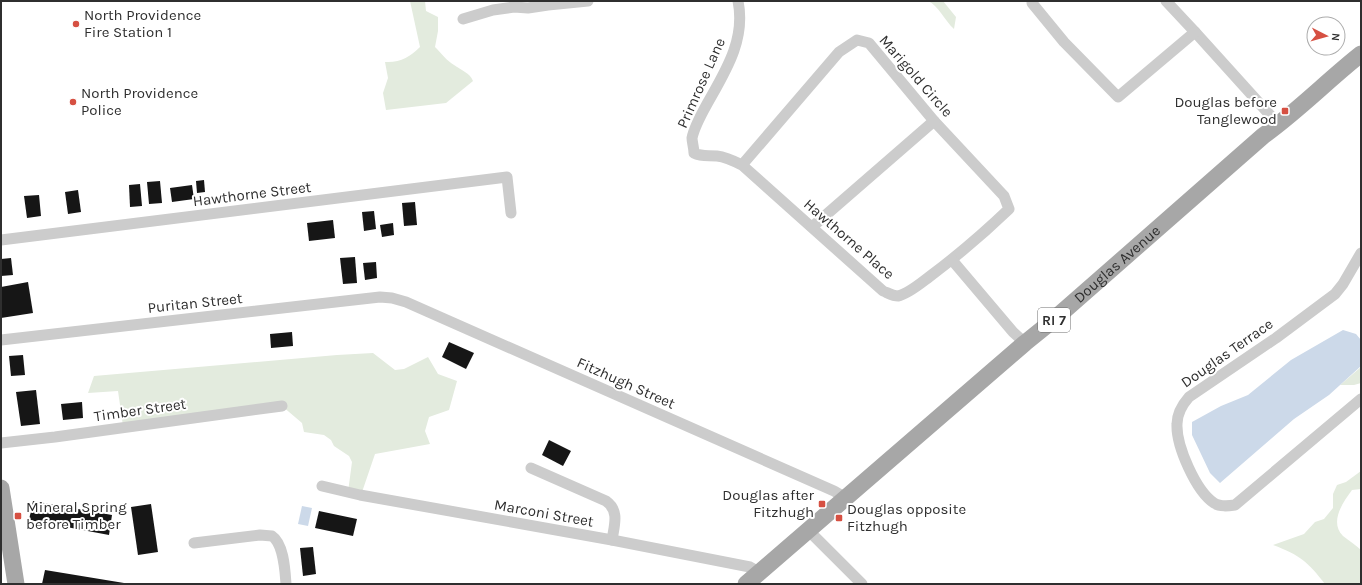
<svg xmlns="http://www.w3.org/2000/svg" width="1362" height="585" viewBox="0 0 1362 585" font-family="Karla,sans-serif">
  <style>
    .green { fill: #e3ebde }
    .water { fill: #ccd9e9 }
    .building { fill: #161616 }
    .lines { fill: none; stroke-linecap: round; stroke-linejoin: round }
    .minor { stroke: #ccc; stroke-width: 11 }
    .primary { stroke: #a7a7a7; stroke-width: 17 }
    .poi-dot { fill: #d65042; stroke: #fff; stroke-width: 1.5 }
    .labels { text-anchor: middle; dominant-baseline: central; stroke-width: 4; stroke-linejoin: round; paint-order: stroke }
    .shield { fill: #fff; stroke: #6d6d6d; stroke-width: 1 }
    .shield-label { font-size: 14px; font-weight: bold; fill: #2f2f2f }
    .poi-label { font-size: 15px; fill: #2f2f2f; stroke: #fff; text-anchor: start }
    .street-label { font-size: 15px; fill: #2f2f2f; stroke: #fff }
  </style>
  <rect width="100%" height="100%" fill="#fff"/>
  <g class="green">
    <path d="M410,1h15l1,10 12,6v14l-3,16c6,6 12,14 19,18 7,5 16,8 19,16l-27,22 -60,7 -3,-17 5,-15 -3,-16c15,1 25,-5 35,-15z"/>
    <path d="M928,1h15l13,16 -2,12c-9,-8 -16,-24 -26,-28z"/>
    <polygon points="373,353 395,370 404,369 428,357 438,374 457,381 449,410 429,417 425,431 430,444 375,454 361,495 348,492 352,462 349,456 334,446 331,440 324,435 304,432 302,423 282,406 123,426 118,391 88,393 94,376 337,355"/>
    <polygon points="1361,367 1361,383 1354,385 1340,385"/>
    <path d="M1361,471v18l-9,1c-9,12 -23,32 -9,46 6,5 13,9 18,14v34h-36c-17,-22 -25,-29 -52,-39l31,-11 11,-12 9,-3 9,-11v-14l4,-9 9,-3z"/>
  </g>
  <g class="water">
    <polygon points="1343,330 1356,334 1361,340 1361,366 1329,395 1294,419 1220,483 1210,473 1192,435 1192,422 1221,406 1248,395 1291,360"/>
    <polygon points="302,506 312,508 308,526 298,524"/>
  </g>
  <g class="building">
    <polygon points="204,180 205,192 197,193 196,181"/>
    <polygon points="160,181 162,203 149,204 147,182"/>
    <polygon points="140,184 142,206 130,207 129,185"/>
    <polygon points="192,185 194,199 172,202 170,188"/>
    <polygon points="78,190 81,212 68,214 65,192"/>
    <polygon points="39,195 41,216 27,218 24,196"/>
    <polygon points="415,202 417,225 404,226 402,203"/>
    <polygon points="374,211 376,229 364,231 362,212"/>
    <polygon points="333,220 335,238 309,241 307,223"/>
    <polygon points="393,223 394,235 382,237 380,225"/>
    <polygon points="355,257 357,283 343,284 340,258"/>
    <polygon points="11,258 13,275 1,276 1,259"/>
    <polygon points="376,262 377,278 365,280 363,263"/>
    <polygon points="28,282 33,313 1,318 1,287"/>
    <polygon points="292,332 293,346 271,348 270,334"/>
    <polygon points="449,342 474,353 466,369 442,357"/>
    <polygon points="23,355 25,375 11,376 9,356"/>
    <polygon points="36,390 40,424 21,426 16,392"/>
    <polygon points="82,402 83,418 63,420 61,404"/>
    <polygon points="549,440 571,451 563,466 542,455"/>
    <polygon points="33,501 112,515 109,535 29,520"/>
    <polygon points="151,504 158,552 138,555 131,507"/>
    <polygon points="319,511 357,519 353,536 315,528"/>
    <polygon points="313,547 316,574 303,576 300,548"/>
    <polygon points="45,570 124,583 124,584 42,584"/>
  </g>
  <g class="lines">
    <g class="minor">
      <path d="M738,1c8,39 -13,71 -31,103 -5,9 -13,24 -15,34 0,4 2,10 2,15 8,4 14,2 23,3 9,1 17,5 25,9l141,126c5,2 10,5 15,5 10,-2 23,-13 31,-19 28,-21 55,-44 80,-68l-5,-13 -70,-75 -65,-78 -12,-3 -18,12 -97,113"/>
      <polyline points="1166,1 1195,32 1279,125"/>
      <polyline points="1032,3 1064,42 1118,97 1195,32"/>
      <polyline points="463,19 493,10 514,7 528,8 548,5 588,1"/>
      <polyline points="812,227 934,121"/>
      <polyline points="1,240 507,177 511,213"/>
      <path d="M1361,253l-18,31 -8,10 -59,44 -87,59c-7,8 -12,16 -12,27 -1,22 19,67 37,79 6,4 14,3 21,2l126,-106"/>
      <polyline points="952,260 1013,332 1025,343"/>
      <polyline points="1,340 380,297 392,298 406,302 834,491 846,498"/>
      <polyline points="1,443 55,437 282,406"/>
      <path d="M531,468l75,33c14,10 8,25 6,39"/>
      <polyline points="322,486 360,495 612,540 750,567 759,572"/>
      <polyline points="808,530 862,584"/>
      <path d="M194,543l66,-8 12,1c12,8 13,35 14,48"/>
    </g>
    <g class="primary">
      <polyline points="1,488 16,584"/>
      <path id="s1" d="M746,584l279,-241 26,-21 212,-186c35,-25 65,-56 98,-82"/>
    </g>
  </g>
  <g class="poi-dot">
    <circle cx="76" cy="24" r="4"/>
    <circle cx="73" cy="102" r="4"/>
    <rect x="1281" y="107" width="8" height="8" rx="2"/>
    <rect x="818" y="500" width="8" height="8" rx="2"/>
    <rect x="14" y="512" width="8" height="8" rx="2"/>
    <rect x="835" y="514" width="8" height="8" rx="2"/>
  </g>
  <g class="labels">
    <rect class="shield" x="1038" y="308" width="32" height="24" rx="3"/>
    <g class="shield-label">
      <text x="1054" y="320">RI 7</text>
    </g>
    <g class="poi-label">
      <text x="84" y="15">North Providence<tspan x="84" dy="17">Fire Station 1</tspan></text>
      <text x="81" y="93">North Providence<tspan x="81" dy="17">Police</tspan></text>
      <text x="1277" y="102" text-anchor="end">Douglas before<tspan x="1277" dy="17">Tanglewood</tspan></text>
      <text x="814" y="495" text-anchor="end">Douglas after<tspan x="814" dy="17">Fitzhugh</tspan></text>
      <text x="26" y="507">Mineral Spring<tspan x="26" dy="17">before Timber</tspan></text>
      <text x="847" y="509">Douglas opposite<tspan x="847" dy="17">Fitzhugh</tspan></text>
    </g>
    <g class="street-label">
      <text transform="translate(916 76) rotate(49)">Marigold Circle</text>
      <text transform="translate(701 83) rotate(-66)">Primrose Lane</text>
      <text transform="translate(252 194) rotate(-7)">Hawthorne Street</text>
      <text transform="translate(849 239) rotate(41)">Hawthorne Place</text>
      <text stroke="none"><textPath href="#s1" startOffset="490">Douglas Avenue</textPath></text>
      <text transform="translate(195 303) rotate(-6)">Puritan Street</text>
      <text transform="translate(1227 353) rotate(-35)">Douglas Terrace</text>
      <text transform="translate(626 383) rotate(24)">Fitzhugh Street</text>
      <text transform="translate(140 410) rotate(-8)">Timber Street</text>
      <text transform="translate(544 513) rotate(10)">Marconi Street</text>
    </g>
  </g>
  <rect width="1362" height="585" fill="none" stroke="#2f2f2f" stroke-width="4"/>
  <g transform="translate(1326 36) rotate(96)"><circle r="19" fill="#ffffff" stroke="#acacac"/>
  <path d="M0-3L7 15L0 10L-7 15Z" fill="#d65042"/>
  <text y="-6" font-size="11" font-weight="bold" text-anchor="middle" fill="#2f2f2f">N</text>
  </g>
</svg>
